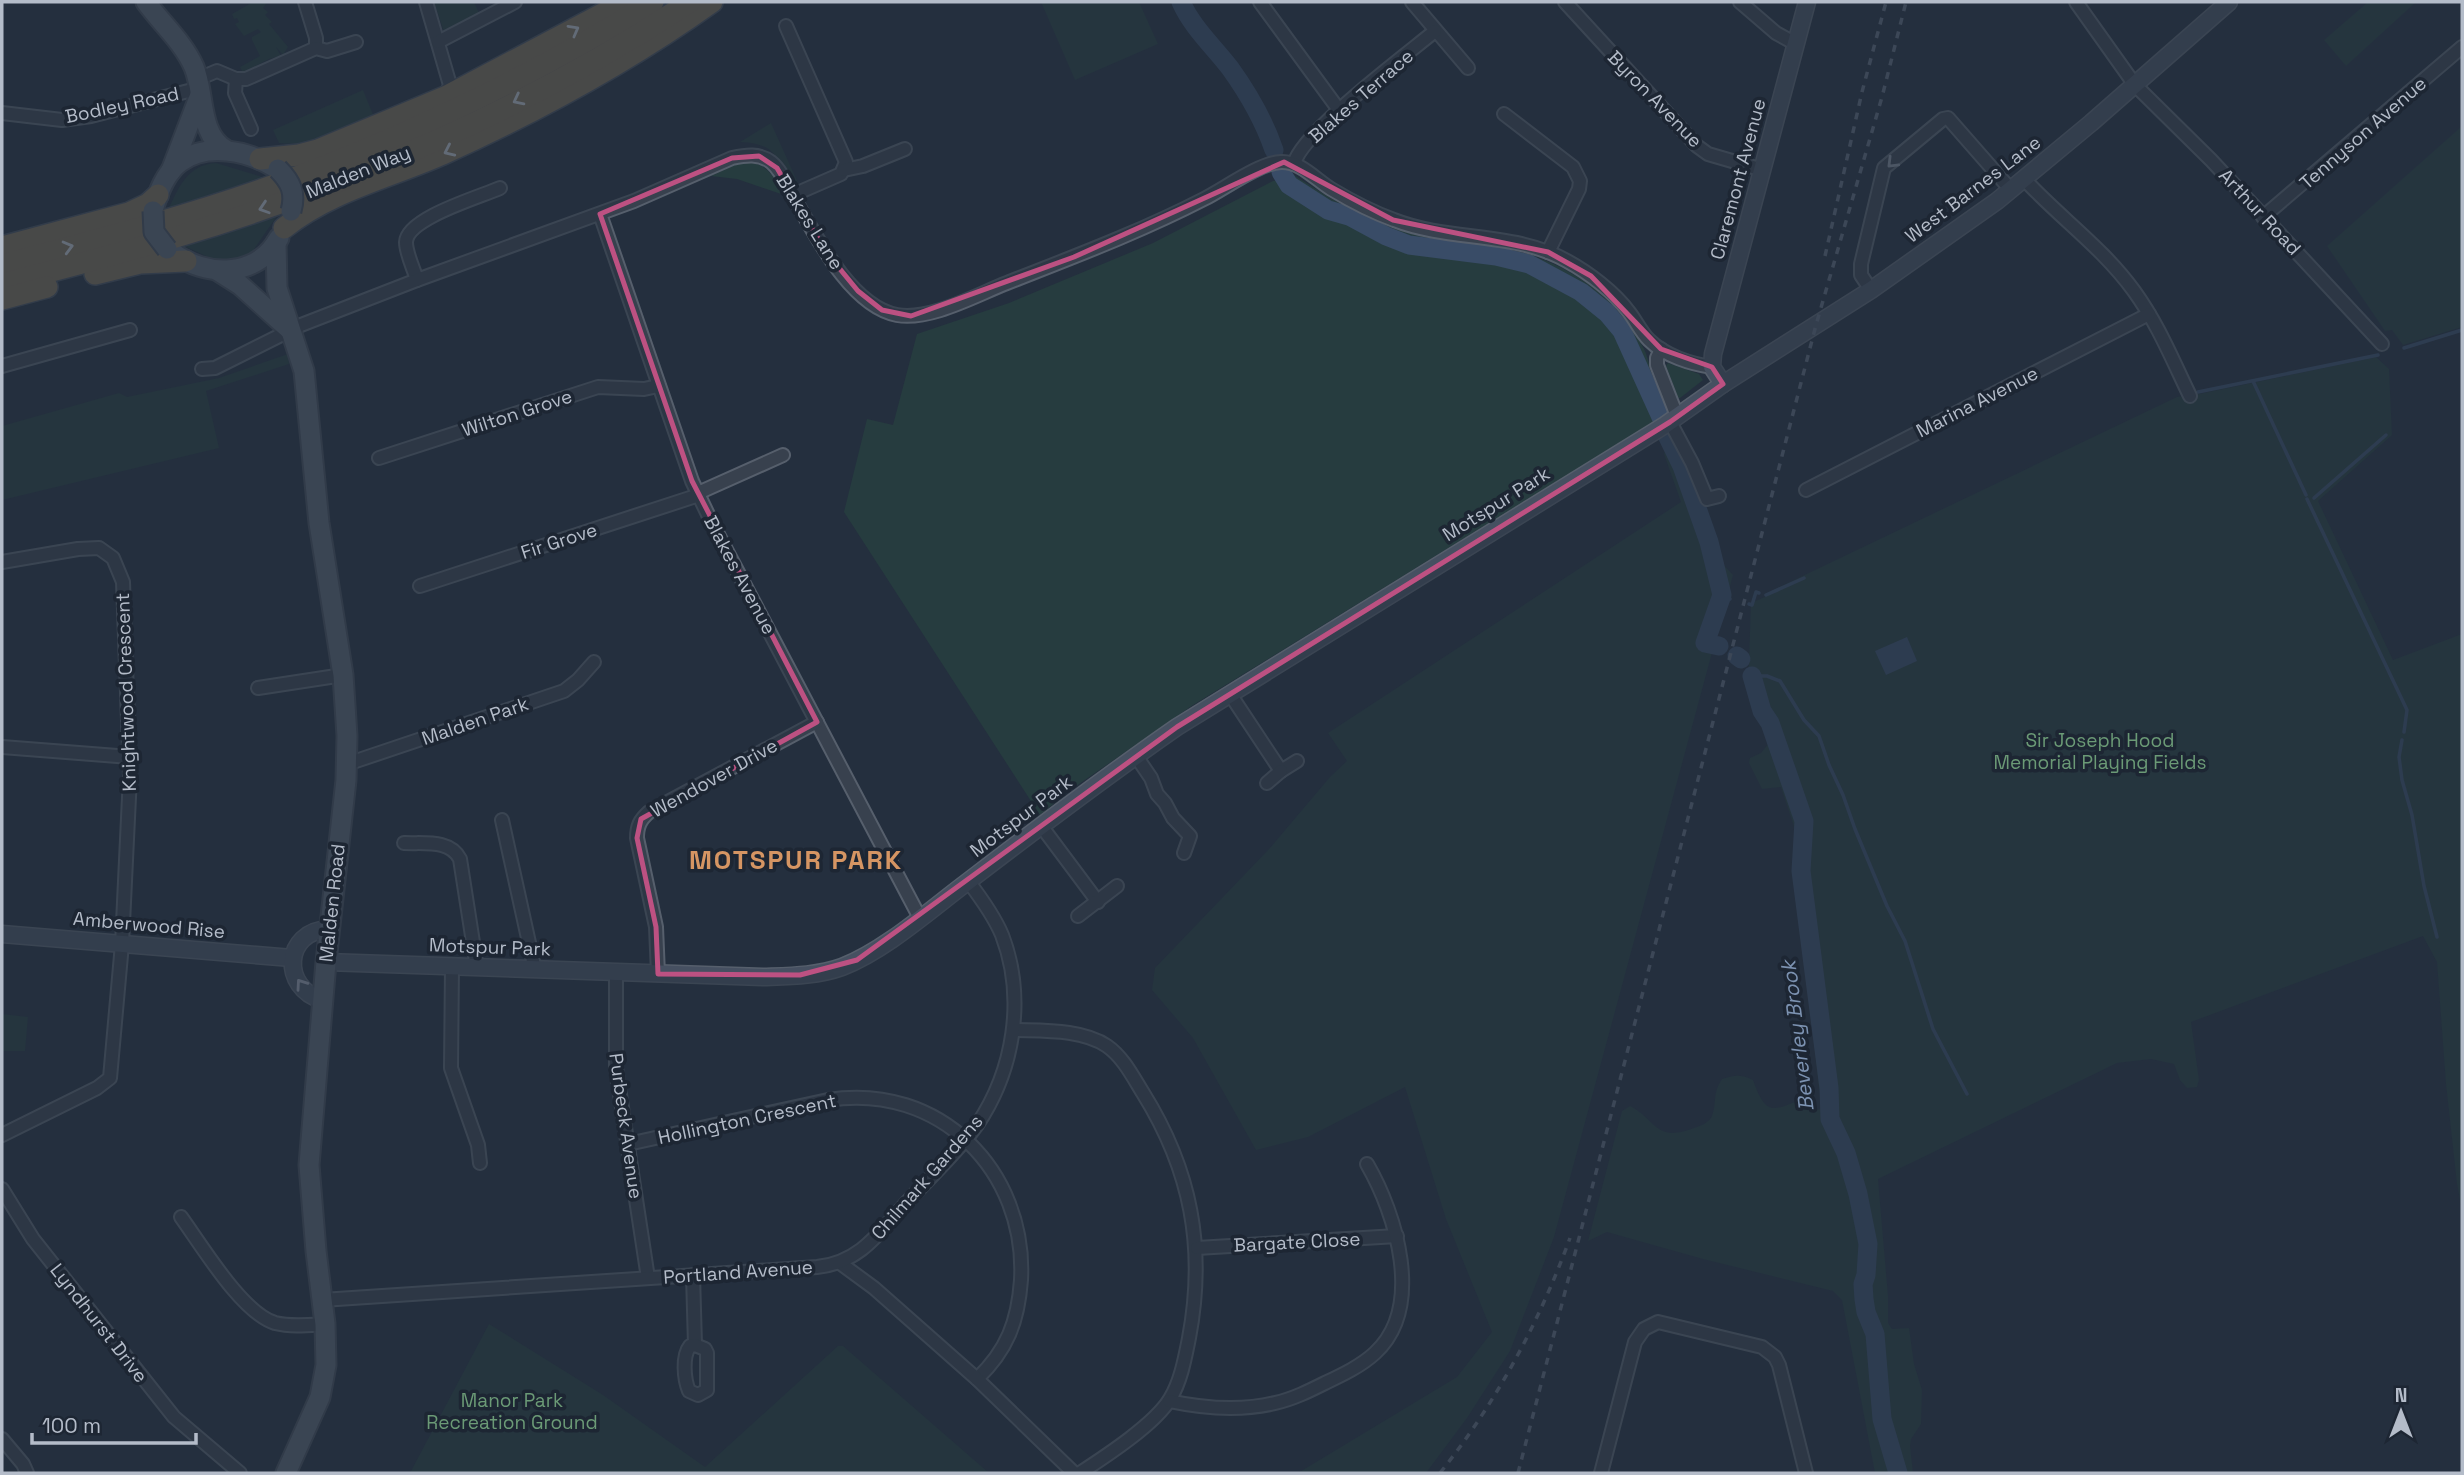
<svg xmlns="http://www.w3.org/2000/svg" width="2464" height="1475" viewBox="0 0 2464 1475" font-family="'Space Grotesk',sans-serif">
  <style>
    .green { fill: #263c3f }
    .water { fill: #394c67 }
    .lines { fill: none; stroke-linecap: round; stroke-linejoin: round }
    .stream { stroke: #394c67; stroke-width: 3.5 }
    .river { stroke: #394c67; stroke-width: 19 }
    .street-casing { stroke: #565f6c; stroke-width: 16 }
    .secondary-casing { stroke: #565f6c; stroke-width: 19 }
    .primary-casing { stroke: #414a57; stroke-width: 23 }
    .highway-casing { stroke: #434c59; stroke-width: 24 }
    .street { stroke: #38414e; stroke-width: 12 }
    .secondary { stroke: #465061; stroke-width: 16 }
    .primary { stroke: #56606e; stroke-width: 19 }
    .highway { stroke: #746855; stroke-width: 21 }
    .rail { stroke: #5a6575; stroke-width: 3.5; stroke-dasharray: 7 7; stroke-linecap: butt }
    .primary-bridge-casing { stroke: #414a57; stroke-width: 23; stroke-linecap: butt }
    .primary-bridge { stroke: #56606e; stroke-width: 19 }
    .oneway { stroke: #aeb4bd }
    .oneway2 { stroke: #7c8592 }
    .oneway3 { stroke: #8e96a5 }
    .marked { fill: none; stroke: #bd5182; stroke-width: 5; stroke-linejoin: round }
    .labels { text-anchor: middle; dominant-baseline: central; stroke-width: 7; stroke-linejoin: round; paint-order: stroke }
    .street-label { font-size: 19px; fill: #b4bcc9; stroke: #1d2633 }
    .park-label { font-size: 19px; fill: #6b9a76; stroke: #1d2633 }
    .water-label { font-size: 21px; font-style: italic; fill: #7c92b1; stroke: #1d2633 }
    .district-label { font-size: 26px; font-weight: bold; letter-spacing: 2px; fill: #d59563; stroke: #1d2633 }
  </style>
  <rect width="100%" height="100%" fill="#242f3e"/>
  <g class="green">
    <polygon points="253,2 265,2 266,4 263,8 268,12 265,15 272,22 269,24 288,47 283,55 276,47 281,56 269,59 243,73 240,67 260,56 252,40 252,37 261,32 258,29 244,36 235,24 239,22 237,18 234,19 232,14"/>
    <polygon points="434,2 474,2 479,13 444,32"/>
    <polygon points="1041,2 1139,2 1158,44 1075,80"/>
    <polygon points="2368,2 2416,2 2346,66 2324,40"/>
    <path d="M363,90l11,27c-30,13 -61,30 -95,26l-6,-13z"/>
    <path d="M771,123l27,60c-26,-21 -16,-39 -58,-41z"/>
    <polygon points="2462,126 2462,327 2403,345 2392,330 2385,331 2327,246"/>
    <path d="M746,162c22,1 28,16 38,33l-47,-16 -26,-3 25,-12z"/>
    <path d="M216,163l50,15 -98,32c11,-23 19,-45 48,-47z"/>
    <path d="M1294,175c38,25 79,50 124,60 29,7 60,8 89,14 57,11 111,47 137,100 4,8 5,17 8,25 5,13 11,27 14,40l-473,291 -124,86 -29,24 -196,-303 23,-93 26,6 24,-91 92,-31 144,-60 120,-62z"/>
    <polygon points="279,213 248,258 219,262 182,245"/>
    <polygon points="288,354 289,364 206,391 219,448 2,500 2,426 119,393 127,397 219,378"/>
    <path d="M2376,357l13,12 3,66 -74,66 75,159 69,-26v576l-5,-26 -11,-100 -9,-122 -14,-26 -232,86 8,58 -2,7 -10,1 -7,-8 -6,-16 -23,-5 -34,4 -239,116 10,117v27l4,6 17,-1 5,36 8,26 -1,34 -10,15 -1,7 3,27h-38l-33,-173 -9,-9 -130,-32 -96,-27 -19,9 34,-130 8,-5c27,14 25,37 64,22 6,-2 15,-5 18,-12 5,-13 0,-22 10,-37 12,-4 19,-5 31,1 13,37 20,31 51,18l8,13 12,-3 -5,-20 -16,-144 -9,-118 -13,-39 -19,2 -13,-26 1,-5 11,-5 8,-10 -21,-53 3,-87 14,-6v-3l412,-197 22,-3z"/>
    <polygon points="1668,363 1699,374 1703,380 1680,398 1678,398 1666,366"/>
    <polygon points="1675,445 1686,464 1718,559 1733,575 1554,1237 1510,1351 1467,1418 1426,1473 1298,1473 1457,1377 1492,1332 1446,1219 1405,1087 1308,1137 1256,1150 1193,1038 1152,990 1155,968 1270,848 1330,777 1347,761 1328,733 1681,502 1664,454 1666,450"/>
    <polygon points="2,1014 28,1017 25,1051 2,1051"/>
    <polygon points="489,1324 603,1395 705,1467 838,1346 843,1346 989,1473 410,1473"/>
  </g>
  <polygon class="water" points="1907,637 1917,661 1886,675 1875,651"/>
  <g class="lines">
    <g class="stream">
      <polyline points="2404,348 2462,330"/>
      <polyline points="2253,381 2306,495"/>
      <polyline points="2198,392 2378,355"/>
      <polyline points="2314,498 2386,435"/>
      <polyline points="2307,499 2407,710 2404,732"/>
      <polyline points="1766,595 1804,578"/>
      <polyline points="1721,596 1730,599"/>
      <polyline points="1749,604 1752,605 1756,592 1759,593"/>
      <polyline points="1752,676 1767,676 1780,681 1804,720 1819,736 1829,765 1843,795 1855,829 1887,906 1905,941 1933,1029 1967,1094"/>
      <polyline points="2402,740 2399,757 2402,780 2412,815 2424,886 2437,937"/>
    </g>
    <g class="river">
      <path d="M1181,2c11,25 32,44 49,66 18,25 34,53 44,82"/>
      <polyline points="1281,172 1289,185 1328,210 1349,216 1386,236 1409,245 1496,256 1529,264 1581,292 1607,313 1622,331 1661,417"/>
      <polyline points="1667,435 1682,466 1709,542 1722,595 1705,643 1719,646"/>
      <polyline points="1737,656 1741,659"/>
      <polyline points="1752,676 1762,711 1770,723 1804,821 1801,871 1829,1088 1830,1119 1846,1153 1858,1194 1868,1244 1866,1275 1863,1284 1864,1299 1866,1312 1875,1334 1882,1419 1898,1473"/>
    </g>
    <defs>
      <g id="street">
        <polyline points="305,2 316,38 316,48"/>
        <polyline points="426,2 450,85 445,97"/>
        <polyline points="1260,2 1339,110"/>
        <polyline points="1412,2 1468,68"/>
        <polyline points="1565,2 1697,146 1708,154 1763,170"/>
        <polyline points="1740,2 1776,33 1796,44"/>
        <polyline points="2076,2 2135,85 2211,160 2382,344"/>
        <polyline points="786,26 846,162 841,174 793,195"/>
        <polyline points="438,42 515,2"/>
        <polyline points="198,79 217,71 236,79 246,79 316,48 327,51 356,42"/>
        <polyline points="236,79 235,93 251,129"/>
        <polyline points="2,113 62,120 91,116 200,88"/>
        <polyline points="1504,114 1573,167 1580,181 1579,189 1548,252"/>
        <path d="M1294,164c7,-31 112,-109 141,-133"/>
        <polyline points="844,170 863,166 905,149"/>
        <path d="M2024,179c35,38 79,69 110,112 24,33 38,68 56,105"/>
        <polyline points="600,214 692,481 712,523 920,918"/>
        <polyline points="2263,217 2462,47"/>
        <path d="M417,280c-3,-11 -11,-26 -11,-38 1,-24 74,-45 94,-54"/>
        <polyline points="1871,290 1861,275 1861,264 1884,168 1943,119 1948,118 2011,190"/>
        <polyline points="1661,349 1657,358 1657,365 1677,416"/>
        <polyline points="2,366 130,330"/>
        <path d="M202,369l13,-1 86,-43 116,-45 217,-79 98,-43c14,-3 27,-5 39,4 10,8 16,23 22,34 22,38 57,110 104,119 33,6 79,-20 110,-32 66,-26 133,-51 197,-84 20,-10 55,-36 77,-37 19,-1 35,18 50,27 20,12 41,23 63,31 56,22 120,11 173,41 22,12 47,31 62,51 7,9 12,20 20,28 16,16 42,24 63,27"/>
        <polyline points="1670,422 1692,463 1707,499 1719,496"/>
        <polyline points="379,458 598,387 644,389 658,386"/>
        <polyline points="1806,490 2149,314"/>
        <polyline points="698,493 783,455"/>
        <polyline points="2,562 78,549 99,548 113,558 123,582 130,776 122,944 110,1078 97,1088 2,1135"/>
        <polyline points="420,586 699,495"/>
        <polyline points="258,688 343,675"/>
        <polyline points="1230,694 1281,771 1297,761"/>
        <polyline points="2,747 130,757"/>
        <polyline points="1136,756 1151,778 1157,794 1165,803 1173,818 1190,836 1184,853"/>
        <polyline points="347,764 564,691 578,680 594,662"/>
        <polyline points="1267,783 1281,771"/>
        <polyline points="502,820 535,970"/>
        <polyline points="1042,827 1098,902"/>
        <path d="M404,843c20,1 46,-4 56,16l17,109"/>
        <polyline points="1078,916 1117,886"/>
        <polyline points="452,967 451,1068 478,1145 480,1163"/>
        <polyline points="616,973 616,1068 648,1278"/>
        <path d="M658,974l-2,-47 -19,-89c0,-12 3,-18 12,-26l168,-90"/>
        <path d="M1014,1030c29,1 68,-1 93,16 16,11 26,31 36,47 48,77 63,155 46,245 -4,20 -8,43 -19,61 -15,25 -64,57 -90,74"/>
        <path d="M628,1144l200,-44c111,-18 199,71 193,180 -3,42 -14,70 -44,99"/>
        <polyline points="2,1189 33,1239 174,1417 240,1473"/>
        <path d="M181,1217c21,29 61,96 94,106 16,4 34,2 50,1"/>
        <polyline points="1197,1248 1397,1236"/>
        <polyline points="840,1263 874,1288 977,1379 1074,1473"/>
        <polyline points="693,1275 695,1345"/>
        <path d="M322,1300l495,-33c44,-4 64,-37 92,-67 22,-24 49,-48 68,-75 37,-55 49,-127 25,-190 -8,-19 -21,-37 -34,-54"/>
        <path d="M695,1345l10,4 2,4v37l-9,5 -9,-4c-5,-12 -7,-35 1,-45z"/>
        <path d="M1169,1401c33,7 73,10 106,2 18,-4 34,-12 50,-20 17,-8 36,-17 50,-30 50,-46 21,-139 -8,-189"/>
        <polyline points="2,1439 23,1464 27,1473"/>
        <polyline points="1601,1473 1635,1342 1644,1329 1658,1322 1762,1347 1775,1357 1779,1365 1806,1473"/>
      </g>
      <g id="secondary">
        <polyline points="1723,384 1712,367 1713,354 1807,2"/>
        <polyline points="2,934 292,958"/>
        <path d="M326,962l437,15c26,-1 54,-1 79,-10 42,-16 88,-57 124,-84 69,-53 139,-106 211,-156l488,-302 58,-41 148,-94 126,-89 94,-78 138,-121"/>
        <path d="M322,1000c-41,-12 -39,-69 7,-71"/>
      </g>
      <g id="primary">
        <path d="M146,2c16,22 37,40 48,65 11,26 4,67 32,83"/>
        <polyline points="171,171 200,95"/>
        <path d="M153,210c5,-17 12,-37 27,-48 27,-20 68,-11 94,5"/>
        <polyline points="276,243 277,288 304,371 319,523 343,675 347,736 346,780 326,962 309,1165 316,1251 325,1324 326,1365 320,1397 286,1473"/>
        <path d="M172,252c34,26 85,26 107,-14"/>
        <polyline points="218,271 240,285 290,330"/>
      </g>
      <g id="highway">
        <polyline points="260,159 299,155 318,150 445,97 625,2"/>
        <path d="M284,228c46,-37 107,-51 159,-74 95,-43 185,-92 269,-152"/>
        <polyline points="2,247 129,213 148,204 158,195"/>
        <path d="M2,265c90,-24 181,-47 270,-79 133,-48 260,-110 381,-184"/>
        <polyline points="95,274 140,263 186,261"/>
        <path d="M2,284c58,-15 116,-30 174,-47 179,-53 357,-132 514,-235"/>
        <polyline points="2,299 47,287"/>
      </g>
    </defs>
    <use href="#street" class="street-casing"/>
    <use href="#secondary" class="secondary-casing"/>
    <use href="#primary" class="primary-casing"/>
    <use href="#highway" class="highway-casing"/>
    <use href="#street" class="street"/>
    <use href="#secondary" class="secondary"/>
    <use href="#primary" class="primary"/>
    <use href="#highway" class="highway"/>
    <g class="rail">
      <polyline points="1825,256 1862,92 1886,2"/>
      <path d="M1440,1473c56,-70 99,-150 130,-235"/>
      <polyline points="1518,1473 1816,325 1882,97 1906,2"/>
    </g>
    <defs>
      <g id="primary-bridge">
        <path d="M278,169c13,13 18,24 13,42"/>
        <polyline points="153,211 154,232 167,249"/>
      </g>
    </defs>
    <use href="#primary-bridge" class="primary-bridge-casing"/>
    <use href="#primary-bridge" class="primary-bridge"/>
  </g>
  <defs><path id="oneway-chevron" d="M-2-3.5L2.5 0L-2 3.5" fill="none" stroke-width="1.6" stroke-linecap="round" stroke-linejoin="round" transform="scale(1.75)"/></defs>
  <g class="oneway">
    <use href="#oneway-chevron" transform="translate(574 30) rotate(-29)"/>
    <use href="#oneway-chevron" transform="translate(518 100) rotate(153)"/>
    <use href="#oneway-chevron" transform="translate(449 151) rotate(155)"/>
    <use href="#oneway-chevron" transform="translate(264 208) rotate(162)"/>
    <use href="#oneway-chevron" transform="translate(68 247) rotate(-15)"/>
  </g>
  <use class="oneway2" href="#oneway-chevron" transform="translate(1892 163) rotate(135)"/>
  <use class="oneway3" href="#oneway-chevron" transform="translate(301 984) rotate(-125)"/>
  <path d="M0 0H2464V1475H0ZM759,156l18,12 49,84 32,39 24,19 29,6 163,-59 210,-95 109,58 155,32 43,24 70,73 51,18 11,17 -53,38 -493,305 -320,233 -57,15 -142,-1 -2,-47 -19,-89 4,-19 176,-97 -125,-241 -92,-267 132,-56z" fill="#242f3e" fill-opacity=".55" fill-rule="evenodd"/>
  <path class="marked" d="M759,156l18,12 49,84 32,39 24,19 29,6 163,-59 210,-95 109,58 155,32 43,24 70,73 51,18 11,17 -53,38 -493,305 -320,233 -57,15 -142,-1 -2,-47 -19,-89 4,-19 176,-97 -125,-241 -92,-267 132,-56z"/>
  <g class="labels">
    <g class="street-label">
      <text transform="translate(1361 96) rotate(-41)">Blakes Terrace</text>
      <text transform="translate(1655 99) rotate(46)">Byron Avenue</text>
      <text transform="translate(122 105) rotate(-12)">Bodley Road</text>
      <text transform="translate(2363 133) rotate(-41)">Tennyson Avenue</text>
      <text transform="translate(358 172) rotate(-22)">Malden Way</text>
      <text transform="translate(1738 179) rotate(-75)">Claremont Avenue</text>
      <text transform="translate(1973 189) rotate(-37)">West Barnes Lane</text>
      <text transform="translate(2260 212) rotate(47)">Arthur Road</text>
      <text transform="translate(810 222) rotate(58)">Blakes Lane</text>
      <text transform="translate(1977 402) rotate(-27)">Marina Avenue</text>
      <text transform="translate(517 413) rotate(-18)">Wilton Grove</text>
      <text transform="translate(1496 504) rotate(-32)">Motspur Park</text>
      <text transform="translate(559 541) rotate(-18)">Fir Grove</text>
      <text transform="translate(740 575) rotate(62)">Blakes Avenue</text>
      <text transform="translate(126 692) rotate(-92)">Knightwood Crescent</text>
      <text transform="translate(475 721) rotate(-19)">Malden Park</text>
      <text transform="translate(714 778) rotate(-29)">Wendover Drive</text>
      <text transform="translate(1021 816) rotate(-37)">Motspur Park</text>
      <text transform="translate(332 903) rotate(-84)">Malden Road</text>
      <text transform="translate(149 925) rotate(5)">Amberwood Rise</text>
      <text transform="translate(490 947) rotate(2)">Motspur Park</text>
      <text transform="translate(747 1119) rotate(-12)">Hollington Crescent</text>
      <text transform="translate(626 1126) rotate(82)">Purbeck Avenue</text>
      <text transform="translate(927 1177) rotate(-49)">Chilmark Gardens</text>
      <text transform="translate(1297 1242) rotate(-3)">Bargate Close</text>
      <text transform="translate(738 1272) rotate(-4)">Portland Avenue</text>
      <text transform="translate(99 1323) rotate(52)">Lyndhurst Drive</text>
    </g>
    <g class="park-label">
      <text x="2100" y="740">Sir Joseph Hood<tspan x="2100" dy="22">Memorial Playing Fields</tspan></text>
      <text x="512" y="1400">Manor Park<tspan x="512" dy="22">Recreation Ground</tspan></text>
    </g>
    <g class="water-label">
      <text transform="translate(1797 1036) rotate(-97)">Beverley Brook</text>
    </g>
    <g class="district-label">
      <text x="796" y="860">MOTSPUR PARK</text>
    </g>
  </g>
  <rect width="2464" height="1475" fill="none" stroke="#b4bcc9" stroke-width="7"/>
  <g transform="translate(2401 1412)" stroke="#1d2633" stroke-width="5" paint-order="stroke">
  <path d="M0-5L12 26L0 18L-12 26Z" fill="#b4bcc9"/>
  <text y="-10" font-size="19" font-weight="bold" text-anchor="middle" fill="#b4bcc9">N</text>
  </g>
  <path d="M32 1433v10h164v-10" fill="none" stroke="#b4bcc9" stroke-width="3.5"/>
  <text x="42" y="1433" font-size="21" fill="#b4bcc9" stroke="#1d2633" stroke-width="5" paint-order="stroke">100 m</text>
</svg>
